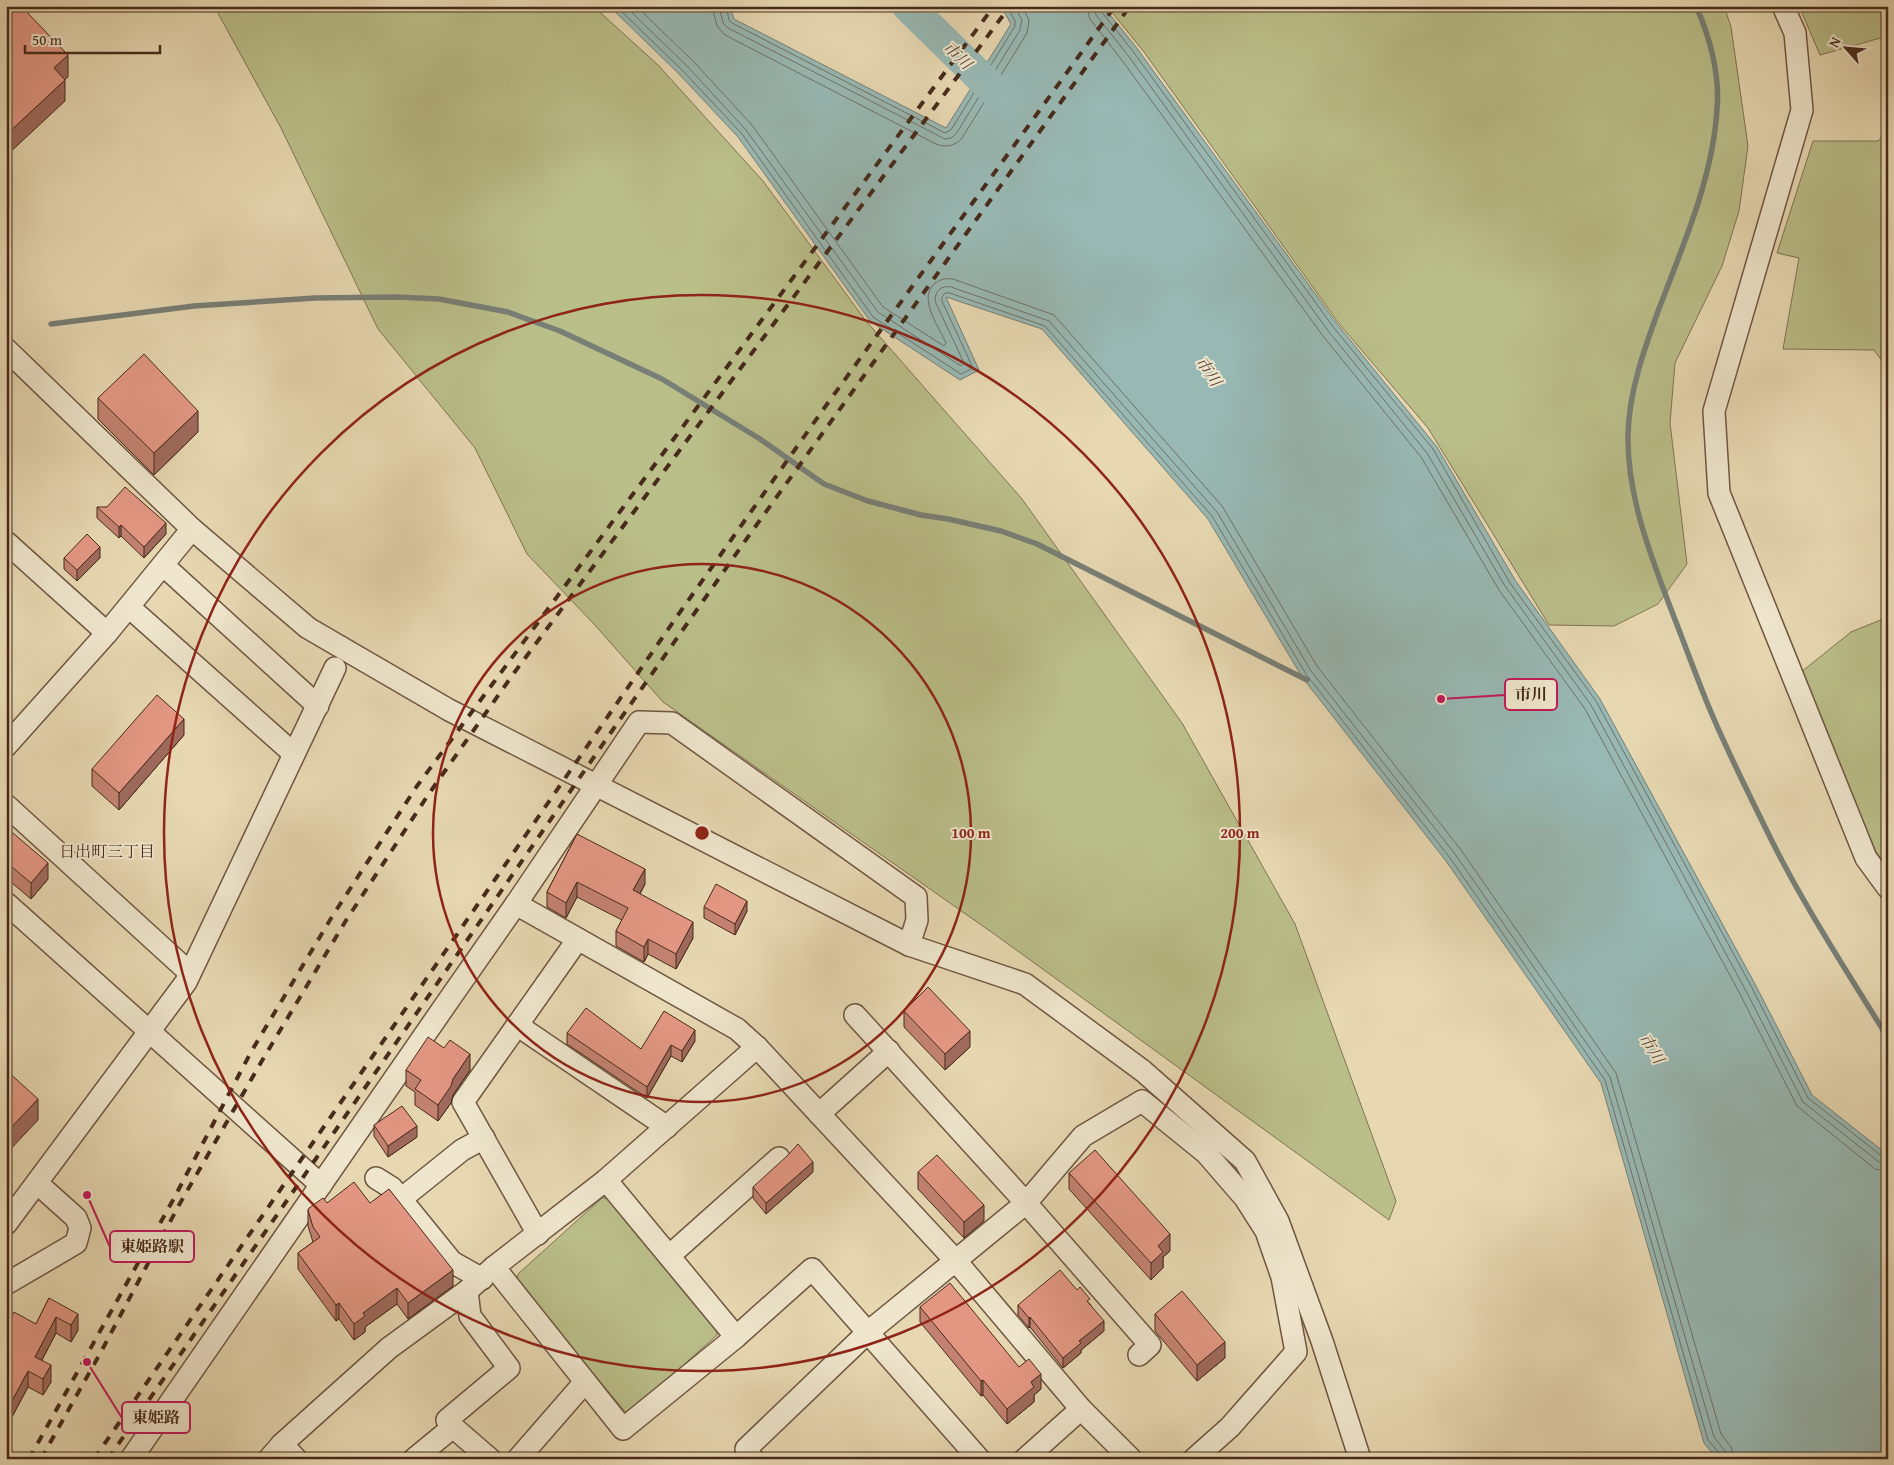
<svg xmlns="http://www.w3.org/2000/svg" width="1894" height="1465" viewBox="0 0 1894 1465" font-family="'Gentium Book Plus','Noto Serif JP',serif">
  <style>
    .green { fill: #babe89; stroke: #807452 }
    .water { fill: #98b8b3; stroke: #787f76 }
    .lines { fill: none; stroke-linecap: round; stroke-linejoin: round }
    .shore { stroke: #707167; stroke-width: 1 }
    .stream { stroke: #787f76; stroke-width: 5.5 }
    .river { stroke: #98b8b3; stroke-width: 32 }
    .minor-casing { stroke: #6f5641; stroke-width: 24 }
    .minor { stroke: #efe6cd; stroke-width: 21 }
    .rail { stroke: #472a1b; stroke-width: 4; stroke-dasharray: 9 9; stroke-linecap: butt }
    .wall { fill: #c38271; stroke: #472a1b }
    .shaded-wall { fill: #9f6a5c; stroke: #472a1b }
    .building { fill: #e39783; stroke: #472a1b }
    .ring { fill: none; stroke: #8f2418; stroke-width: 2.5 }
    .labels { text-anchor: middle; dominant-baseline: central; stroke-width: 4; stroke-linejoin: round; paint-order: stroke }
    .water-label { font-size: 16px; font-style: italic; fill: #574639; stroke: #efe6cd }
    .neighbourhood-label { font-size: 16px; fill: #472a1b; stroke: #efe6cd }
    .centre { fill: #8f2418; stroke: #efe6cd; stroke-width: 2.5 }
    .ring-label { font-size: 15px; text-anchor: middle; font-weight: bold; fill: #8f2418; stroke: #efe6cd; stroke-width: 4; stroke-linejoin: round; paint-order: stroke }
    .leader { fill: none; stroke: #c2185b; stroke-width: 2 }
    .callout-dot { fill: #c2185b; stroke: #efe6cd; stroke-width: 2 }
    .callout { fill: #efe6cd; stroke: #c2185b; stroke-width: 2 }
    .callout-label { font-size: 16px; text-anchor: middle; font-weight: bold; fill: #472a1b }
  </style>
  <rect width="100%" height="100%" fill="#e7d8b2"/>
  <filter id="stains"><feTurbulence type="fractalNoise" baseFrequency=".004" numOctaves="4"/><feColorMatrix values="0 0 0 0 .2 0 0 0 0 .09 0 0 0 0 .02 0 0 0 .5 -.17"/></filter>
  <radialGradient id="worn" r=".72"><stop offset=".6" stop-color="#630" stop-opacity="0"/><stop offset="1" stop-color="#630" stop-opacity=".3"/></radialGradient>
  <g class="green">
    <polygon points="214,6 593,6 658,65 763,181 866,321 1022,499 1182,723 1295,924 1396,1201 1389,1220 997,936 663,702 593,623 527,554 475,448 378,329 281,128"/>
    <polygon points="1107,6 1724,6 1731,27 1748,146 1739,211 1722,266 1675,363 1670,423 1687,564 1658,604 1614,626 1549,625 1428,428 1340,325 1144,52"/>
    <polygon points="1799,6 1888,6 1888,49 1884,37 1820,55"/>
    <polygon points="1888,130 1888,369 1874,350 1783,349 1799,258 1777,253 1813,141 1878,141"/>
    <polygon points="1888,617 1888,868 1876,852 1800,673 1851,632"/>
    <polygon points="602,1198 612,1198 716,1324 717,1335 628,1415 517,1283 518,1274"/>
  </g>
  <polygon class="water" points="609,6 730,6 734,19 946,128 1011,24 1001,6 1103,6 1136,47 1338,325 1437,447 1515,580 1600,699 1755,984 1812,1095 1888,1155 1888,1459 1717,1459 1704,1443 1601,1083 1446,861 1302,677 1208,519 1042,329 946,297 979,370 960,380 870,321 738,137 679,74"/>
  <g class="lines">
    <g class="shore">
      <polyline points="616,6 683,71 742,134 873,317 961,374 971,369 972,366 942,301 942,297 945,293 950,293 1045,326 1212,516 1306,674 1450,858 1605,1080 1708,1440 1720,1454 1720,1459"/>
      <path d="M625,6l62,60 59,64 132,182 83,54 3,-3 -29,-62c0,-10 6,-16 16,-14l98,34 168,191 94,159 144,183 155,223 104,360 11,14 2,8"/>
      <path d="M636,6l57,55 59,64 131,182 61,39 2,-3c-7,-16 -28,-44 -12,-59 6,-5 12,-6 19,-5l101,36 168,191 95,160 144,184 155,223 105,361 10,13 3,12"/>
      <path d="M712,6l5,20 8,9 211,109c10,4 19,2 26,-6l65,-105 2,-13 -7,-14"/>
      <polyline points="719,6 723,23 728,28 945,139 951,138 956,134 1020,30 1022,20 1014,6"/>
      <polyline points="726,6 729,20 732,23 945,133 951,130 1015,26 1015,21 1007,6"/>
      <polyline points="1086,6 1090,19 1121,59 1323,336 1421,457 1499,590 1585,709 1739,992 1797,1106 1875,1169 1888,1172"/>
      <polyline points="1094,6 1096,15 1127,54 1329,332 1427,453 1505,586 1591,705 1745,989 1803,1102 1879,1162 1888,1165"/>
      <polyline points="1100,6 1101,11 1132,50 1334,328 1433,449 1510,583 1596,701 1751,986 1808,1098 1883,1157 1888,1158"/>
    </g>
    <g class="stream">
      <path d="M1696,6c14,31 24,69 21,103 -4,68 -33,134 -57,197 -15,41 -31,84 -32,129 -1,63 24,124 46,182 11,28 21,56 32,83 18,45 40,88 61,131 35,72 79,139 121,207"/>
      <polyline points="51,324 194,306 315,298 397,297 439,299 508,312 560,331 662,379 760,439 824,484 868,501 921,515 948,519 1001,531 1037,544 1307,680"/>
    </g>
    <polyline class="river" points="908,6 1010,106"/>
    <defs>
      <g id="minor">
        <polyline points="1783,6 1795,33 1802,110 1714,411 1719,493 1866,858 1888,888"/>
        <polyline points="6,349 192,529 308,628 449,710 909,945 1025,984 1143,1071 1245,1161 1278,1221 1322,1341 1360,1459"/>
        <polyline points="6,542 107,633"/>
        <polyline points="163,565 318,706"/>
        <polyline points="129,607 294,754"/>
        <polyline points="6,746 107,633 192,529"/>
        <polyline points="6,805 190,973"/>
        <polyline points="6,903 321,1185"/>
        <polyline points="516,904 737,1029 757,1047 956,1261 1081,1409 1131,1459"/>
        <polyline points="855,1015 1026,1203 1150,1345 1139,1355"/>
        <polyline points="517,1025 667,1127"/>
        <polyline points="819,1114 889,1051"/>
        <polyline points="376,1178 392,1188 452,1262 482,1279"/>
        <polyline points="606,1180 736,1337"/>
        <polyline points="401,1199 462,1150 484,1138"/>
        <polyline points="6,1224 186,982 335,668"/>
        <polyline points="538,1234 463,1102 578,939"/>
        <polyline points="669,1256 779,1158"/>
        <polyline points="494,1267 623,1429 736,1337 812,1269 979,1459"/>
        <polyline points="6,1284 76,1243 80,1228 76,1218 37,1183"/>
        <polyline points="467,1291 470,1316 509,1368 447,1420 453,1427 490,1459"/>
        <polyline points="282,1444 296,1459"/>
        <polyline points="131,1459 453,994 516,904 639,722 672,723 916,897 917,920 909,945"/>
        <polyline points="269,1459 282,1444 389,1348 467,1291 494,1267 606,1180 757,1047"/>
        <polyline points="414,1459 453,1427"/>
        <polyline points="518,1459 585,1382"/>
        <polyline points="753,1459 746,1449 867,1333 1026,1203 1083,1136 1142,1101 1206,1153 1245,1198 1266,1231 1282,1277 1296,1352 1230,1427 1194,1459"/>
        <polyline points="1025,1459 1081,1409"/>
      </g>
    </defs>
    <use href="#minor" class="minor-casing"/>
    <use href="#minor" class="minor"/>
    <g class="rail">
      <polyline points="29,1459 173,1200 251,1052 333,915 417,786 994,6"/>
      <polyline points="41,1459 102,1350 179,1205 263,1059 345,922 428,795 514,673 1010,6"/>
      <polyline points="94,1459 678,615 825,407 1115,6"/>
      <polyline points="108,1459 614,728 750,534 1130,6"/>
    </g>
  </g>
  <g class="wall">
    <polygon points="98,398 198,432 154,475 98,419"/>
    <polygon points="97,507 166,534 144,558 121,536 119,538 97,518"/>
    <polygon points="64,558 100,558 77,581 64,569"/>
    <polygon points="184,735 119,810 92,786 92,769"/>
    <polygon points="6,827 48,879 31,899 6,878"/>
    <polygon points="577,834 645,884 640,894 693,938 676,969 648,954 644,962 616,946 616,931 622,920 577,897 566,918 547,907 547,892"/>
    <polygon points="704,907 747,911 735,935 704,918"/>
    <polygon points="904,1011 970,1047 945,1070 904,1027"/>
    <polygon points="567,1033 641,1049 695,1041 682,1062 671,1056 647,1098 567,1044"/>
    <polygon points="406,1070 470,1070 453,1095 451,1103 438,1121 415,1105 415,1092 406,1086"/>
    <polygon points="374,1125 417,1137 388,1157 374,1136"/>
    <polygon points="813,1172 766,1214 753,1198 753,1187"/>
    <polygon points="918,1172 984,1221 964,1238 918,1189"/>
    <polygon points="1069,1173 1170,1251 1163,1257 1163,1268 1151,1280 1069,1189"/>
    <polygon points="327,1203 370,1203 453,1286 408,1319 397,1304 365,1327 365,1332 354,1340 339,1319 336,1321 298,1269 298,1253 313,1242 308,1226 308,1210"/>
    <polygon points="1077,1290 1090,1304 1104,1331 1081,1350 1081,1353 1063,1368 1030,1327 1029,1328 1018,1315 1018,1305"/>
    <polygon points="49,1298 78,1330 71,1342 56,1333 42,1360 51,1382 43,1395 28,1387 6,1428 6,1325 36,1324"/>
    <polygon points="920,1307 1019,1367 1041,1389 1034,1395 1034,1402 1007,1424 983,1395 981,1396 920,1322"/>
    <polygon points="1155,1314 1225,1358 1197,1381 1155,1331"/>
  </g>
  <g class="shaded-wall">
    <polygon points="68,55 68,77 54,89 54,68"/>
    <polygon points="65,80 65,101 6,156 6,135"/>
    <polygon points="198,411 198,432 154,475 154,453"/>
    <polygon points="166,523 166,534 144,558 144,547"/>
    <polygon points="121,525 121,536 119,538 119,527"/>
    <polygon points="100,547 100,558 77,581 77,570"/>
    <polygon points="184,719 184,735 119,810 119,793"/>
    <polygon points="48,863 48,879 31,899 31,883"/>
    <polygon points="645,869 645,884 633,906 633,890"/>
    <polygon points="577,882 577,897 566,918 566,903"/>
    <polygon points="747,901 747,911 735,935 735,924"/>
    <polygon points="693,922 693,938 676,969 676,954"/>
    <polygon points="648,939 648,954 644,962 644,947"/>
    <polygon points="695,1030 695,1041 682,1062 682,1051"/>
    <polygon points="970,1031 970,1047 945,1070 945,1054"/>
    <polygon points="671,1045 671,1056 647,1098 647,1087"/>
    <polygon points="470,1054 470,1070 453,1095 451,1103 438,1121 438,1105 453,1079"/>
    <polygon points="38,1099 38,1120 6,1154 6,1133"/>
    <polygon points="417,1126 417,1137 388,1157 388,1146"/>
    <polygon points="813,1162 813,1172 766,1214 766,1203"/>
    <polygon points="984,1205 984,1221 964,1238 964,1222"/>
    <polygon points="1170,1234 1170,1251 1163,1257 1163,1268 1151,1280 1151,1263 1158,1246"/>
    <polygon points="453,1270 453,1286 408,1319 408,1303"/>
    <polygon points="397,1288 397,1304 365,1327 365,1332 354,1340 354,1324 363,1313"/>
    <polygon points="339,1303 339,1319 336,1321 336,1305"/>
    <polygon points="78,1314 78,1330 71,1342 71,1325"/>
    <polygon points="56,1317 56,1333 35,1373 35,1357"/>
    <polygon points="1030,1317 1030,1327 1029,1328 1029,1318"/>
    <polygon points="1104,1321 1104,1331 1081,1350 1081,1353 1063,1368 1063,1358 1079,1341"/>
    <polygon points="1225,1342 1225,1358 1197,1381 1197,1365"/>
    <polygon points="51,1365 51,1382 43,1395 43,1379"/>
    <polygon points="28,1371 28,1387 6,1428 6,1412"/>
    <polygon points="1041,1374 1041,1389 1034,1395 1034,1402 1007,1424 1007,1409 1031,1382"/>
    <polygon points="983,1380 983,1395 981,1396 981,1381"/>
  </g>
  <g class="building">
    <polygon points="6,6 21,6 68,55 54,68 65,80 6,135"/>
    <polygon points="144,354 198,411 154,453 98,398"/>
    <polygon points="125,487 166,523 144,547 121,525 119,527 97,507 107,507"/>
    <polygon points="87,534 100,547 77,570 64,558"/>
    <polygon points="157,695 184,719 119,793 92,769"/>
    <polygon points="6,827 48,863 31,883 6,862"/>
    <polygon points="577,834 645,869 633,890 693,922 676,954 648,939 644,947 616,931 628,908 577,882 566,903 547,892"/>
    <polygon points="716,884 747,901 735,924 704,907"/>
    <polygon points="928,987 970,1031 945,1054 904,1011"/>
    <polygon points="586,1008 641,1049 664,1011 695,1030 682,1051 671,1045 647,1087 567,1033"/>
    <polygon points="428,1037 444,1048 450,1040 470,1054 453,1079 451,1086 438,1105 415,1089 421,1080 406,1070"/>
    <polygon points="6,1070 38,1099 6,1133"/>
    <polygon points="402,1106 417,1126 388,1146 374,1125"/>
    <polygon points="798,1144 813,1162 766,1203 753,1187 787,1156"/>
    <polygon points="1095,1150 1170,1234 1158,1246 1163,1252 1151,1263 1069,1173"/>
    <polygon points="937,1155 984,1205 964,1222 918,1172"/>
    <polygon points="354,1182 370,1203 389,1189 453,1270 408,1303 397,1288 363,1313 365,1316 354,1324 339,1303 336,1305 298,1253 320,1237 313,1227 308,1210 309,1208 323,1198 327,1203"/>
    <polygon points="1060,1270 1077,1290 1080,1287 1090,1299 1087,1301 1104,1321 1079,1341 1081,1343 1063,1358 1030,1317 1029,1318 1018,1305"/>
    <polygon points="950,1283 1019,1367 1029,1359 1041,1374 1031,1382 1034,1387 1007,1409 983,1380 981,1381 920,1307"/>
    <polygon points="1182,1291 1225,1342 1197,1365 1155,1314"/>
    <polygon points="49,1298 78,1314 71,1325 56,1317 35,1357 51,1365 43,1379 28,1371 6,1412 6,1325 14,1312 36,1324"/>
  </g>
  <g class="ring">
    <circle cx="702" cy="833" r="269"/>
    <circle cx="702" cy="833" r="538"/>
  </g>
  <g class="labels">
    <g class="water-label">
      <text transform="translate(958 55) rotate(44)">市川</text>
      <text transform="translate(1209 371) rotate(55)">市川</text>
      <text transform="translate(1652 1048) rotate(58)">市川</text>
    </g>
    <g class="neighbourhood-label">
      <text x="107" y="851">日出町三丁目</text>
    </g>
  </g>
  <circle cx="702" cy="833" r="8" class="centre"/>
  <g class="ring-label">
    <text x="971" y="838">100 m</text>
    <text x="1240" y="838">200 m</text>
  </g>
  <path class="leader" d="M1441 699L1505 695M87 1195L110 1247M87 1362L122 1418"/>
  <g class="callout-dot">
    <circle cx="1441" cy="699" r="5"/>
    <circle cx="87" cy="1195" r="5"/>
    <circle cx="87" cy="1362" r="5"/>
  </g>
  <g class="callout">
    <rect x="1505" y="679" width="52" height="31" rx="5"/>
    <rect x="110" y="1231" width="84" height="31" rx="5"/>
    <rect x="122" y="1402" width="68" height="31" rx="5"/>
  </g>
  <g class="callout-label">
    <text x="1531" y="700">市川</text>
    <text x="152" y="1252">東姫路駅</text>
    <text x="156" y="1423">東姫路</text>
  </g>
  <rect width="1894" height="1465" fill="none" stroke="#e7d8b2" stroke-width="25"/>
  <rect x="8" y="8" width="1879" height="1450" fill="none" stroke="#472a1b" stroke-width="2.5"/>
  <rect x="12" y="12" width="1869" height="1440" fill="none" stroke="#472a1b"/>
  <g transform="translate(1846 48) rotate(297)" stroke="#efe6cd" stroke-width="4" paint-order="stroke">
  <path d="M0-4L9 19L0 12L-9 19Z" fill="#472a1b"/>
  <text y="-8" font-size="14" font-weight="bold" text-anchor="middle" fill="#472a1b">N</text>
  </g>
  <path d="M25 45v8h135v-8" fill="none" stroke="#472a1b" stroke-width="2.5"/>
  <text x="32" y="45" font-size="15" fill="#472a1b" stroke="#efe6cd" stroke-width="4" paint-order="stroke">50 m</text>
  <rect width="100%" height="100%" filter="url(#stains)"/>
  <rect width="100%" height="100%" fill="url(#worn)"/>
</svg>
